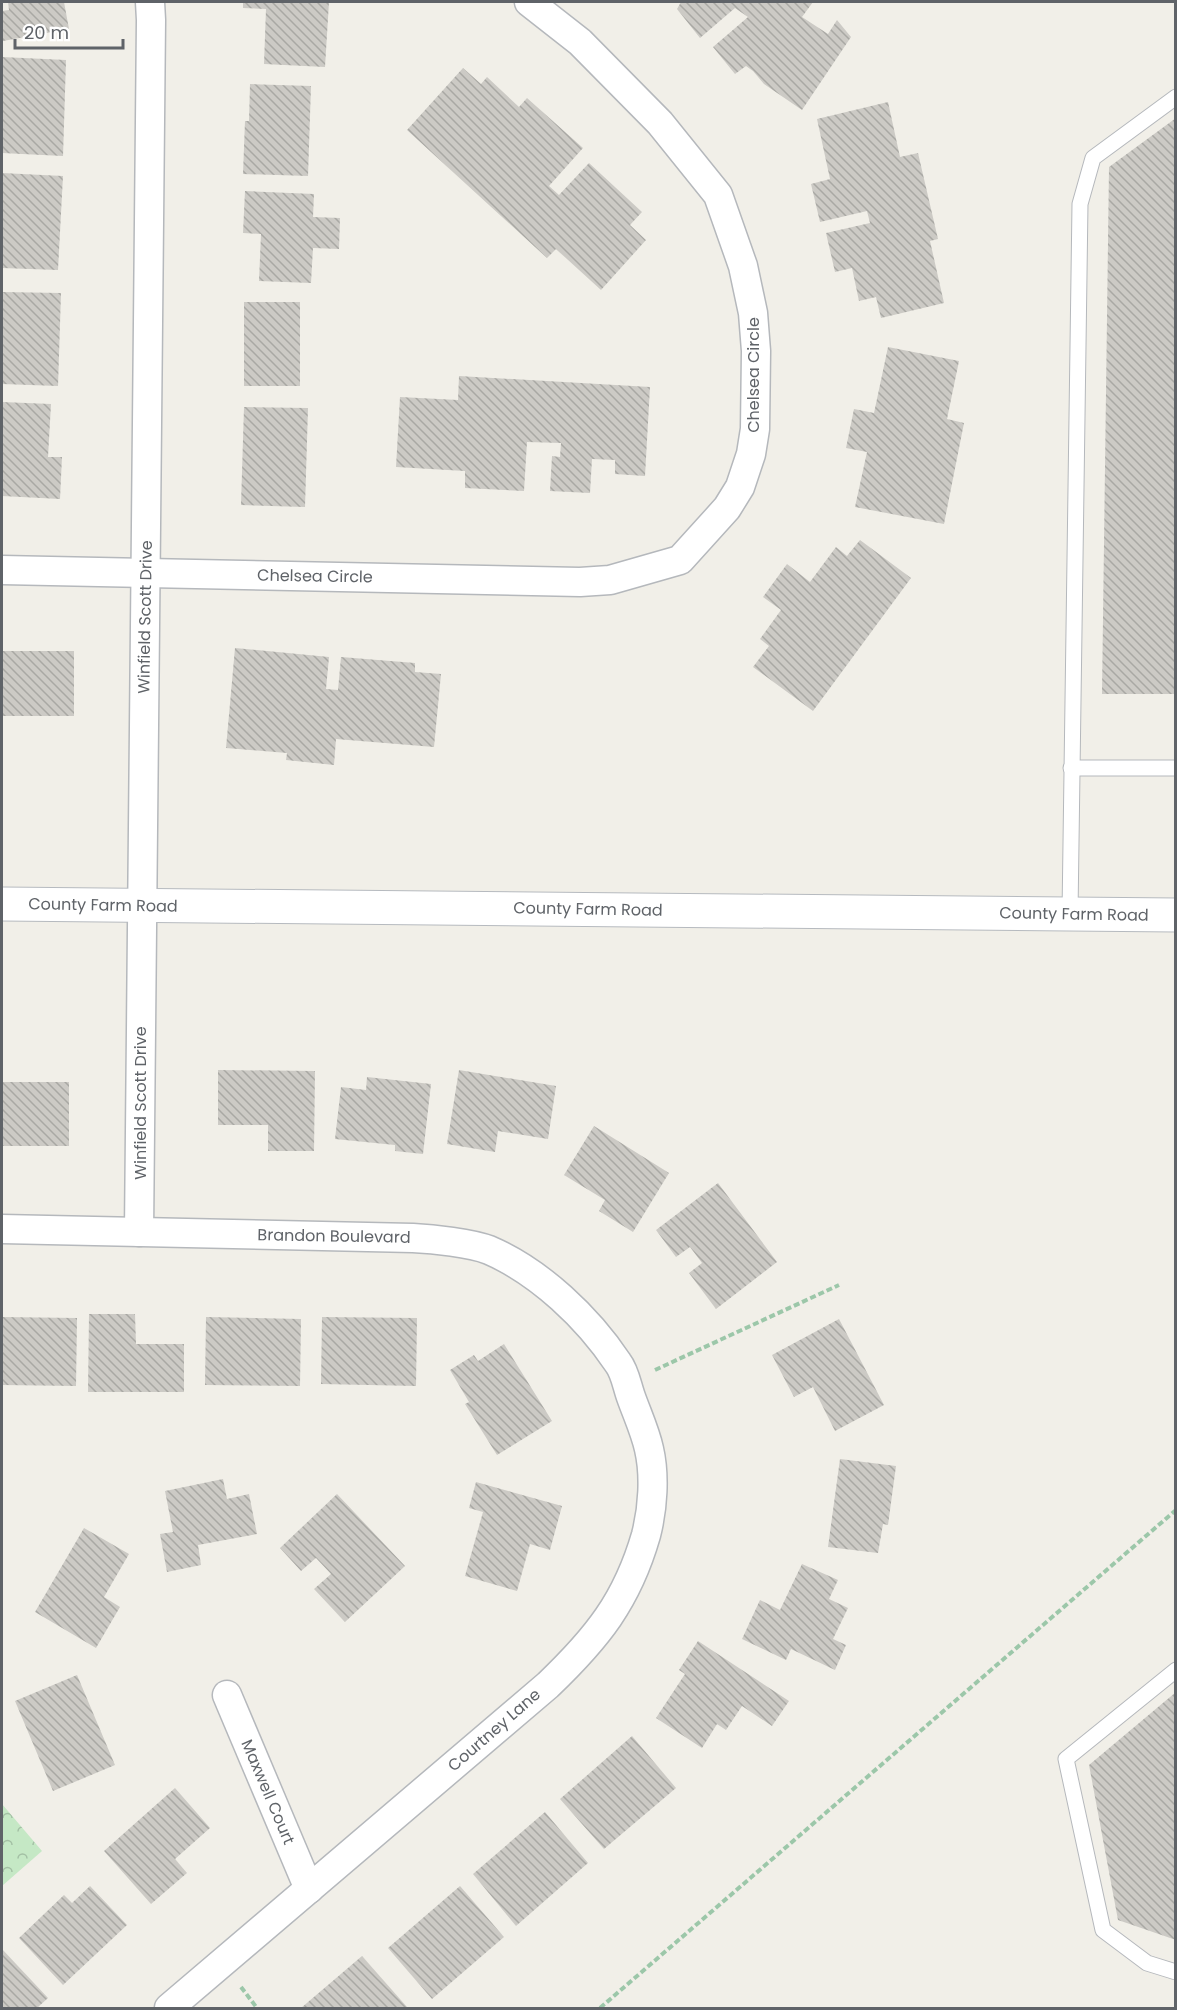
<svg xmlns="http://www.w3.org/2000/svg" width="1177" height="2010" viewBox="0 0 1177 2010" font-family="Poppins,sans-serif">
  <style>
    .park { fill: url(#park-crowns) }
    .building { fill: url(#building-back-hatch) }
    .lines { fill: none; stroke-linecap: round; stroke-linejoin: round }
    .lane-casing { stroke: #b5b8bc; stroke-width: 17 }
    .street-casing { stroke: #b5b8bc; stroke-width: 31 }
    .secondary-casing { stroke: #b6babf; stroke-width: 35 }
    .path { stroke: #9cc7a9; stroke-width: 4; stroke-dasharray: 6 3; stroke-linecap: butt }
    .lane { stroke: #fff; stroke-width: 15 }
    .street { stroke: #fff; stroke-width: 28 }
    .secondary { stroke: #fff; stroke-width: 33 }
    .labels { text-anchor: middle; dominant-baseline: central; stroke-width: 4.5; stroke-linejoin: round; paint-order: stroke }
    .street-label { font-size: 16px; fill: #5f6368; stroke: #fff }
  </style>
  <defs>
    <pattern id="park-crowns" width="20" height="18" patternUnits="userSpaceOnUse" patternTransform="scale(1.5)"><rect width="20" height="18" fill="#c5e8c5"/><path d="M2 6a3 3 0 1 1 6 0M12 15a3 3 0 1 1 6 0" fill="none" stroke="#a3c0a4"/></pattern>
    <pattern id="building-back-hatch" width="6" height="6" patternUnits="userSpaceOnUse" patternTransform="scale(1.5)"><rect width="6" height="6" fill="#cccac5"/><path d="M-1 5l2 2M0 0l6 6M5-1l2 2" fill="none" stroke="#a9a8a4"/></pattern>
  </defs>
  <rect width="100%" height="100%" fill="#f1efe8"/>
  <polygon class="park" points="2,1804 42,1851 2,1886"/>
  <g class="building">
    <polygon points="8,2 64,2 69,29 3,41 2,11 9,10"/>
    <polygon points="243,2 329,2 325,67 264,64 266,9 243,8"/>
    <polygon points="681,2 813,2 802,17 828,34 837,20 851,37 802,110 764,84 753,71 746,66 735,74 713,47 748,17 735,8 700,38 677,9"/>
    <polygon points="2,57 66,60 63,156 2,153"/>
    <polygon points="463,68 481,84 487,77 519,107 527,98 583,148 549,186 559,195 589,163 642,212 630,225 646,240 601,290 556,249 547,258 407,130"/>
    <polygon points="250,84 311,86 308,176 243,174 245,121 249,121"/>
    <polygon points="888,102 900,157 918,153 938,239 930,241 944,303 881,318 876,297 859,301 852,268 835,272 826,233 870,223 867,211 820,222 811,184 830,179 817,119"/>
    <polygon points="1176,118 1176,694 1102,694 1109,167"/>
    <polygon points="2,173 63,176 58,270 2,268"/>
    <polygon points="245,191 314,194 313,217 340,218 339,249 313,248 311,283 259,281 261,234 243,233"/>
    <polygon points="2,292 61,293 58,386 2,384"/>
    <rect x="244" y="302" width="56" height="84"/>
    <polygon points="888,347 959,361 947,419 964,423 944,524 855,507 867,452 846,448 854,409 874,413"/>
    <polygon points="459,376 650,387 645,476 615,474 615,460 592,459 590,493 550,491 552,456 560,457 561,443 527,442 524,491 465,488 465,471 396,467 400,397 458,400"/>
    <polygon points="2,402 51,404 48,457 62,457 60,499 2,496"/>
    <polygon points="244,407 308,408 305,507 241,505"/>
    <polygon points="860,540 911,578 813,711 753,667 769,646 760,639 781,610 763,597 787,564 810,582 836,547 847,556"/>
    <polygon points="235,648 329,657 326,689 338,690 341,657 415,663 415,672 441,674 434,747 336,739 334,765 286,760 287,753 226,748"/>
    <rect x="2" y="651" width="72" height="65"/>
    <polygon points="218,1070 315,1071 314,1151 268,1151 268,1125 218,1125"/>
    <polygon points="459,1070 556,1086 548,1139 498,1131 495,1152 447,1144"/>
    <polygon points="367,1077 431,1084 423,1154 395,1151 395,1145 335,1139 341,1087 366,1090"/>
    <rect x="2" y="1082" width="67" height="64"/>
    <polygon points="594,1126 669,1173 633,1232 599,1211 605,1200 564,1175"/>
    <polygon points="718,1183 777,1262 716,1309 689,1273 702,1263 690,1247 676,1257 656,1230"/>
    <polygon points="89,1314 135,1314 136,1344 184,1344 184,1392 88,1392"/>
    <polygon points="2,1317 77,1318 76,1386 2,1385"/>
    <polygon points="206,1317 301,1319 300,1386 205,1385"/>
    <polygon points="322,1317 417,1318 416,1386 321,1384"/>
    <polygon points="839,1319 884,1405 835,1431 813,1387 794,1397 772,1355"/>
    <polygon points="504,1344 552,1421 497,1455 465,1404 469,1402 450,1370 474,1355 478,1361"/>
    <polygon points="840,1459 896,1466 888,1525 883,1524 878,1553 828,1547"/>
    <polygon points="223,1479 227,1499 249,1494 257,1534 198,1545 201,1565 167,1572 160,1534 173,1532 165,1491"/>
    <polygon points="476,1482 562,1506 550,1550 530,1544 517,1591 465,1576 483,1512 469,1508"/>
    <polygon points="337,1494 405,1566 345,1622 314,1589 331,1574 316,1558 301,1571 280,1548"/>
    <polygon points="84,1528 129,1554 104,1597 120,1607 96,1648 35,1612"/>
    <polygon points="802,1564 838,1580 829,1599 848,1608 833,1639 846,1645 835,1670 791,1649 786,1660 742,1639 760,1600 780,1610"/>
    <polygon points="698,1641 789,1701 772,1726 742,1706 726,1730 717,1724 702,1748 656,1718 685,1674 679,1670"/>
    <polygon points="77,1675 115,1765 53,1791 15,1701"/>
    <polygon points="1176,1692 1176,1940 1118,1920 1089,1765"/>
    <polygon points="632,1736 676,1788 604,1849 560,1799"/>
    <polygon points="175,1788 210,1828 175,1859 187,1873 151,1904 104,1851"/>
    <polygon points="545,1812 588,1863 516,1926 473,1874"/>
    <polygon points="90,1886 127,1925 63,1985 19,1938 64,1895 72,1903"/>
    <polygon points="460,1886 504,1937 432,1999 388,1948"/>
    <polygon points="2,1949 48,1998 37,2008 2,2008"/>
    <polygon points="362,1956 407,2007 301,2008"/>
  </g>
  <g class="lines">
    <defs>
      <g id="lane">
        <polyline points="1071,768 1176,768"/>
        <polyline points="1070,914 1080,204 1093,158 1176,97"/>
        <polyline points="1176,1670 1066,1759 1103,1930 1147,1963 1176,1972"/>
      </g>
      <g id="street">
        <polyline points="2,570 580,582 610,580 680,560 727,508 740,487 751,454 755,429 756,351 753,313 743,266 718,195 660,123 580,42 529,2"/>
        <path d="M2,1229l411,9c20,1 58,5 76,12 51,22 99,68 129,113 7,9 9,23 13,34 6,17 14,34 18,52 6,26 4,59 -3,86 -19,66 -49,103 -98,150l-379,323"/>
        <polyline points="139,1232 151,20 150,2"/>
        <polyline points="227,1695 309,1889"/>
      </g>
      <polyline id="secondary" points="2,904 1176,915"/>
    </defs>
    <use href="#lane" class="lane-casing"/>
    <use href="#street" class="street-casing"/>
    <use href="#secondary" class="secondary-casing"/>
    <g class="path">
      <polyline points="655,1370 839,1285"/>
      <polyline points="241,1987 257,2008"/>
      <polyline points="600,2008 1176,1510"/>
    </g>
    <use href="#lane" class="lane"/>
    <use href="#street" class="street"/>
    <use href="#secondary" class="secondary"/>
  </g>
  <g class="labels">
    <g class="street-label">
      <text transform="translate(753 375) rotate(-90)">Chelsea Circle</text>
      <text transform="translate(315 576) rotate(1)">Chelsea Circle</text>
      <text transform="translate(145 617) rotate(-89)">Winfield Scott Drive</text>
      <text transform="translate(103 905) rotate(1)">County Farm Road</text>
      <text transform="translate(588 909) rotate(1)">County Farm Road</text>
      <text transform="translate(1074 914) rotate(1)">County Farm Road</text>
      <text transform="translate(140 1103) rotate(-90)">Winfield Scott Drive</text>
      <text transform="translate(334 1236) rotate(1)">Brandon Boulevard</text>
      <text transform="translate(494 1730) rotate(-41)">Courtney Lane</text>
      <text transform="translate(268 1792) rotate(67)">Maxwell Court</text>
    </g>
  </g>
  <rect width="1177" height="2010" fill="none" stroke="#5f6368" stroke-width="6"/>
  <path d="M15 39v9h108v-9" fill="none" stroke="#5f6368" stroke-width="3"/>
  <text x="24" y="39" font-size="18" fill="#5f6368" stroke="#ffffff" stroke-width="4.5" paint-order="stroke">20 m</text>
</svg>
